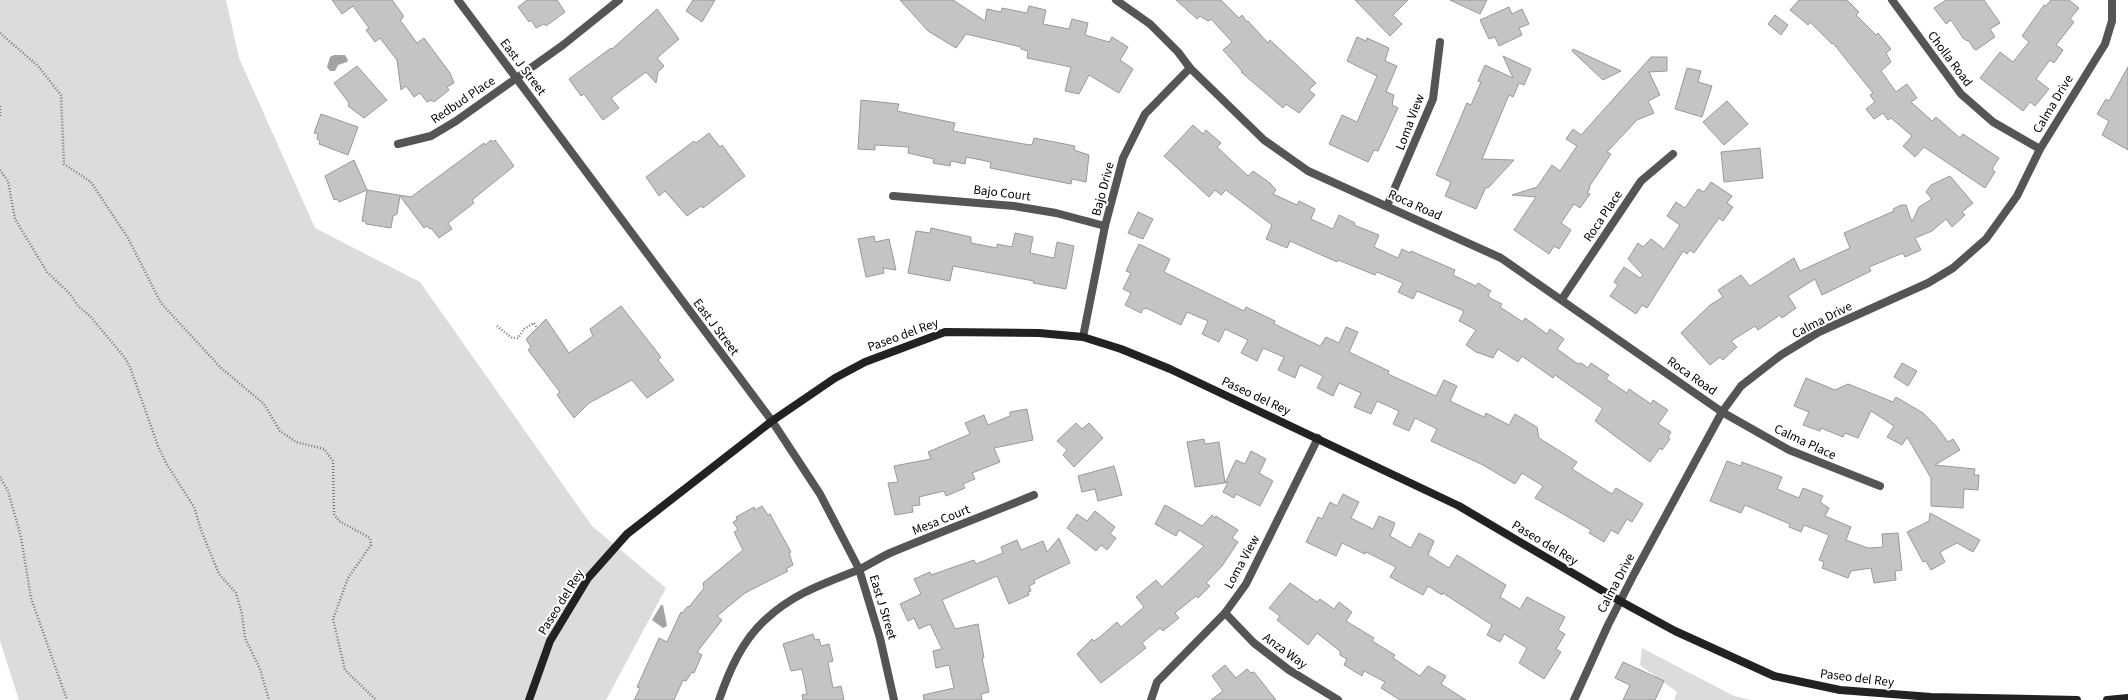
<svg xmlns="http://www.w3.org/2000/svg" width="2128" height="700" viewBox="0 0 2128 700" font-family="'Source Sans 3',sans-serif">
  <style>
    .green { fill: #dcdcdc }
    .water { fill: #a3a3a3 }
    .building { fill: #c4c4c4; stroke: #999 }
    .lines { fill: none; stroke-linecap: round; stroke-linejoin: round }
    .path { stroke: #777; stroke-width: 2.5; stroke-dasharray: 1 2; stroke-linecap: butt }
    .minor { stroke: #555; stroke-width: 8 }
    .tertiary { stroke: #555; stroke-width: 8 }
    .secondary { stroke: #222; stroke-width: 8 }
    .labels { text-anchor: middle; dominant-baseline: central; stroke-width: 4; stroke-linejoin: round; paint-order: stroke }
    .street-label { font-size: 13px; fill: #000; stroke: #fff }
  </style>
  <rect width="100%" height="100%" fill="#fff"/>
  <g class="green">
    <polygon points="0,0 226,0 239,58 315,228 420,282 592,526 666,588 606,700 19,700 0,641"/>
    <polygon points="1642,648 1734,696 1751,700 1674,700 1677,692 1640,665"/>
  </g>
  <g class="water">
    <polygon points="334,55 345,55 348,60 347,62 338,65 335,71 330,71 327,67 330,57"/>
    <polygon points="661,605 663,605 667,626 663,628 652,620"/>
  </g>
  <g class="building">
    <polygon points="332,0 392,0 403,15 403,18 400,20 417,43 424,38 450,73 454,83 447,87 449,90 434,102 431,100 427,102 420,93 414,97 406,86 401,90 397,60 380,38 375,42 366,30 369,28 353,6 342,14"/>
    <polygon points="527,0 557,0 565,12 546,26 544,24 536,28 531,20 529,22 518,7"/>
    <polygon points="693,0 715,0 702,22 686,11"/>
    <polygon points="900,0 953,0 985,21 987,9 1001,12 1002,8 1027,13 1029,6 1046,10 1043,24 1069,29 1072,19 1088,23 1085,35 1109,42 1112,37 1128,47 1120,60 1133,69 1119,93 1089,75 1079,94 1065,91 1071,67 1027,58 1028,51 1021,49 1021,47 966,34 956,48 928,31"/>
    <polygon points="1176,0 1221,0 1239,18 1242,15 1247,22 1248,21 1268,43 1270,40 1316,83 1309,90 1315,95 1299,113 1286,104 1283,108 1241,72 1242,71 1223,50 1232,42 1211,19 1209,21 1206,20 1200,16 1197,19"/>
    <polygon points="1355,0 1408,0 1393,15 1402,24 1390,36"/>
    <polygon points="1450,0 1487,0 1480,14"/>
    <polygon points="1799,0 1847,0 1859,12 1856,15 1876,35 1878,33 1891,49 1886,53 1891,62 1881,71 1896,92 1907,84 1917,98 1911,102 1932,121 1936,117 1960,138 1963,134 1999,158 1992,169 1995,172 1985,188 1924,147 1915,157 1903,146 1912,136 1891,118 1888,120 1883,113 1874,119 1866,109 1875,102 1870,95 1873,93 1833,43 1832,44 1810,22 1808,25 1790,10"/>
    <polygon points="1946,0 1984,0 2000,23 1990,29 1995,37 1976,50 1974,49 1968,40 1967,41 1963,38 1951,20 1946,24 1934,8"/>
    <polygon points="2051,0 2069,0 2079,8 2070,19 2074,22 2056,45 2063,50 2054,63 2050,60 2036,79 2049,89 2035,106 2030,102 2023,111 1980,78 2000,52 2013,62 2029,42 2022,36 2044,5 2046,6"/>
    <polygon points="1509,7 1512,14 1522,9 1529,24 1519,28 1522,35 1499,46 1495,37 1489,39 1480,20"/>
    <polygon points="657,9 679,39 657,58 664,66 658,72 656,83 646,72 611,98 619,108 603,120 584,94 581,96 569,79 611,48 612,49"/>
    <polygon points="1775,15 1788,25 1781,35 1768,24"/>
    <polygon points="1357,37 1366,41 1367,38 1389,48 1385,61 1397,66 1386,92 1394,95 1392,105 1398,108 1378,151 1374,150 1368,162 1329,144 1342,115 1357,122 1377,76 1347,61"/>
    <polygon points="1573,49 1621,71 1603,80 1572,51"/>
    <polygon points="1503,56 1531,69 1524,85 1519,83 1513,97 1509,95 1482,159 1514,160 1488,188 1486,187 1476,209 1445,196 1451,182 1436,175 1467,103 1471,105 1481,82 1478,81 1485,65 1513,78"/>
    <polygon points="1651,57 1667,57 1667,71 1649,72 1660,95 1648,101 1654,113 1637,120 1607,152 1611,154 1589,187 1590,188 1587,193 1590,194 1580,208 1574,204 1561,223 1571,230 1559,249 1554,246 1549,254 1514,230 1536,197 1512,195 1537,187 1552,165 1560,171 1577,146 1566,139 1573,129 1581,135"/>
    <polygon points="357,66 387,100 364,118 348,106 349,103 334,83"/>
    <polygon points="2128,67 2128,150 2102,135 2109,121 2097,114 2106,99 2109,101"/>
    <polygon points="1687,68 1701,71 1698,82 1712,86 1702,117 1675,109"/>
    <polygon points="861,100 899,104 897,111 955,123 953,131 1024,144 1032,145 1034,138 1075,146 1074,150 1089,155 1086,182 1072,179 1071,184 990,168 991,162 966,157 965,164 951,161 950,166 933,163 934,159 908,153 909,147 875,145 875,150 858,149"/>
    <polygon points="1727,101 1748,124 1724,145 1703,122"/>
    <polygon points="321,114 358,127 348,155 319,144 320,141 317,139 318,134 314,133"/>
    <polygon points="1193,125 1203,134 1206,130 1221,143 1217,147 1248,176 1253,171 1270,183 1276,190 1273,194 1297,205 1299,201 1315,209 1311,219 1333,229 1339,215 1355,223 1354,225 1379,235 1374,247 1398,258 1402,249 1410,253 1411,251 1455,270 1453,275 1476,286 1478,283 1491,291 1488,295 1490,298 1502,304 1500,307 1523,322 1525,318 1547,334 1550,329 1564,339 1557,349 1578,364 1581,363 1588,368 1591,363 1609,375 1606,379 1627,393 1629,389 1651,404 1653,400 1668,410 1658,424 1671,432 1668,437 1670,439 1662,450 1660,448 1650,462 1595,421 1602,410 1602,408 1555,375 1553,378 1522,356 1518,362 1498,349 1493,358 1476,352 1466,345 1476,330 1459,321 1464,311 1417,291 1413,299 1398,292 1403,283 1377,272 1375,275 1338,260 1337,262 1290,241 1287,248 1266,239 1272,225 1226,190 1221,195 1215,190 1209,197 1164,156"/>
    <polygon points="709,133 720,147 722,145 745,176 703,208 701,206 687,216 665,191 659,196 646,177 694,141 696,143"/>
    <polygon points="491,140 492,142 495,140 514,166 472,200 474,203 448,223 452,229 439,238 431,228 430,229 427,226 424,228 400,196 397,214 393,216 391,228 366,224 366,222 362,221 367,190 411,197 484,143 485,145"/>
    <polygon points="1760,148 1763,178 1724,182 1721,152"/>
    <polygon points="354,160 367,190 339,202 337,199 334,200 325,176"/>
    <polygon points="1950,176 1973,203 1962,212 1965,215 1952,227 1946,219 1932,231 1915,238 1921,250 1905,257 1903,253 1869,267 1871,271 1822,295 1815,279 1788,296 1796,308 1782,318 1780,315 1758,330 1755,326 1731,341 1737,347 1723,360 1720,357 1710,365 1681,333 1710,305 1723,297 1718,290 1741,275 1750,286 1794,258 1800,271 1850,248 1844,233 1894,211 1893,209 1901,205 1906,205 1912,222 1919,207 1932,199 1926,192 1931,185"/>
    <polygon points="1711,182 1732,196 1727,203 1733,207 1723,221 1719,218 1694,253 1690,250 1687,254 1683,251 1647,308 1642,305 1636,314 1610,296 1618,285 1614,282 1624,267 1640,278 1643,275 1628,259 1638,243 1643,247 1651,239 1664,249 1680,225 1667,216 1676,202 1685,208 1698,189 1704,192"/>
    <polygon points="1138,212 1153,219 1143,239 1128,233"/>
    <polygon points="931,228 971,237 971,243 997,248 997,244 1012,247 1015,233 1033,237 1030,253 1054,258 1057,242 1074,246 1066,289 1033,283 1034,281 953,266 950,281 908,273 916,231 930,233"/>
    <polygon points="874,236 875,242 889,239 896,270 883,268 884,273 866,277 858,239"/>
    <polygon points="1139,244 1170,259 1164,272 1244,311 1246,307 1275,321 1274,324 1320,346 1326,337 1339,343 1346,327 1358,332 1349,352 1389,371 1388,374 1436,396 1444,380 1457,386 1450,401 1484,417 1486,413 1509,425 1515,414 1537,427 1539,438 1577,462 1572,469 1612,494 1616,488 1643,504 1632,522 1627,519 1618,534 1611,530 1604,542 1589,533 1591,530 1535,498 1543,486 1522,473 1515,484 1483,465 1431,441 1437,429 1415,418 1409,431 1393,424 1399,411 1377,401 1371,414 1354,407 1361,393 1339,383 1333,396 1317,388 1323,376 1300,365 1295,378 1278,370 1284,357 1263,348 1257,361 1241,353 1248,340 1225,329 1219,342 1202,334 1208,321 1187,312 1181,325 1146,308 1143,309 1141,313 1125,305 1131,293 1123,289 1131,273 1126,271"/>
    <polygon points="621,306 661,357 658,360 674,380 647,398 632,380 589,403 574,418 557,395 560,392 528,350 531,347 526,339 546,319 569,353 593,336 590,329"/>
    <polygon points="1902,363 1917,371 1908,386 1894,377"/>
    <polygon points="1806,378 1835,390 1848,384 1893,402 1896,397 1923,413 1936,426 1948,442 1953,439 1960,450 1935,465 1975,469 1974,475 1979,475 1978,490 1964,489 1963,508 1931,506 1931,478 1907,437 1902,445 1887,437 1894,426 1871,411 1858,438 1845,433 1843,437 1821,428 1820,431 1803,425 1809,412 1794,406"/>
    <polygon points="1027,409 1033,440 994,448 1000,462 972,473 975,479 963,484 965,488 946,496 944,491 919,497 920,505 912,506 913,512 895,515 888,483 898,482 894,466 931,459 928,452 970,434 965,423 984,415 988,425 1010,416 1010,412"/>
    <polygon points="1076,423 1082,429 1089,423 1103,438 1074,467 1063,455 1067,450 1057,441"/>
    <polygon points="1204,439 1205,444 1219,442 1225,483 1195,487 1187,442"/>
    <polygon points="1251,451 1266,459 1259,473 1273,481 1260,506 1236,494 1234,498 1223,492 1228,482 1225,483 1236,460 1245,464"/>
    <polygon points="1727,461 1741,466 1742,462 1782,477 1777,489 1799,498 1803,488 1823,496 1820,502 1829,508 1825,516 1851,527 1846,540 1868,548 1883,547 1882,534 1898,533 1902,570 1895,571 1896,580 1874,583 1871,568 1851,571 1848,578 1822,568 1824,562 1819,560 1829,535 1804,525 1801,532 1789,527 1790,524 1745,505 1741,513 1710,501"/>
    <polygon points="1114,466 1122,495 1098,501 1095,489 1082,492 1078,476"/>
    <polygon points="1343,494 1359,502 1351,518 1373,529 1379,516 1395,523 1390,536 1411,548 1419,533 1434,541 1428,555 1449,568 1457,555 1506,585 1500,597 1520,609 1527,597 1565,617 1558,630 1565,634 1556,649 1561,652 1544,679 1519,663 1527,648 1504,634 1500,642 1487,635 1492,625 1443,593 1442,595 1428,586 1423,595 1390,577 1396,567 1366,552 1365,554 1342,543 1336,556 1306,542 1318,517 1322,519 1330,502 1337,506"/>
    <polygon points="1165,505 1202,526 1212,515 1215,518 1216,516 1238,530 1232,538 1238,542 1222,566 1206,583 1210,586 1198,598 1196,596 1175,613 1179,618 1163,631 1160,628 1142,643 1146,648 1101,683 1077,654 1092,639 1094,641 1101,636 1117,622 1121,627 1144,607 1136,597 1156,580 1162,587 1204,546 1179,530 1176,536 1155,524"/>
    <polygon points="762,506 768,515 770,514 791,552 789,553 793,565 786,569 788,571 745,593 717,616 722,620 697,652 702,655 694,673 692,672 686,681 683,680 674,700 634,700 640,688 637,687 659,638 667,642 681,612 682,613 688,606 689,607 704,588 703,583 743,550 734,532 738,530 733,522 737,520 736,517 754,507 755,510"/>
    <polygon points="1095,511 1115,527 1110,534 1116,538 1107,550 1101,545 1096,551 1067,528 1077,514 1087,521"/>
    <polygon points="1930,513 1980,540 1973,552 1957,543 1940,552 1945,562 1931,570 1926,561 1923,562 1907,532 1929,521"/>
    <polygon points="1059,538 1070,563 1034,580 1035,583 1029,586 1031,591 1028,592 1029,595 1009,604 997,576 942,600 955,629 978,624 984,658 982,658 989,692 981,694 982,700 924,700 923,695 954,688 949,665 936,668 933,651 942,649 930,624 919,629 914,618 908,621 900,604 921,594 914,579 930,572 931,575 974,560 976,564 1003,553 1001,547 1017,540 1021,550 1043,541 1047,552"/>
    <polygon points="1290,583 1317,602 1320,599 1334,609 1339,602 1352,612 1346,621 1374,638 1372,641 1395,655 1393,658 1420,676 1428,666 1446,676 1441,684 1466,700 1400,700 1381,688 1385,682 1364,671 1362,676 1344,665 1347,659 1340,655 1340,651 1317,633 1308,645 1277,620 1280,616 1269,608"/>
    <polygon points="813,634 815,640 819,639 821,646 829,644 833,661 828,662 833,688 841,686 844,700 803,700 802,695 807,694 802,669 791,671 783,644"/>
    <polygon points="1623,662 1664,681 1655,700 1623,700 1630,685 1615,678"/>
    <polygon points="1225,665 1236,678 1247,669 1251,673 1254,672 1276,700 1211,700 1223,691 1212,676"/>
  </g>
  <g class="lines">
    <g class="path">
      <polyline points="0,33 38,66 61,95 64,164 91,182 128,238 161,303 220,367 264,404 280,431 296,442 324,449 333,461 334,514 339,521 370,538 371,545 348,578 333,619 345,670 376,700"/>
      <polyline points="0,106 0,117"/>
      <polyline points="0,170 8,181 15,219 47,272 70,294 78,306 90,316 125,358 130,367 158,446 166,463 194,507 201,530 219,574 236,593 242,614 245,638 260,669 269,700"/>
      <polyline points="497,326 512,338 518,338 524,329 534,323 537,328"/>
      <polyline points="0,477 8,491 21,537 31,598 67,700"/>
    </g>
    <g class="minor">
      <polyline points="1116,0 1150,24 1178,52 1190,68 1264,140 1308,171 1501,258 1722,412 1789,450 1880,486"/>
      <polyline points="1892,0 1961,94 1993,122 2040,149"/>
      <polyline points="398,144 431,136 456,121 563,45 619,0"/>
      <polyline points="893,196 1014,206 1056,213 1105,226"/>
      <polyline points="1387,206 1433,99 1440,42"/>
      <polyline points="1562,299 1641,181 1673,154"/>
      <polyline points="1083,337 1105,226 1123,158 1145,114 1190,68"/>
      <polyline points="1225,613 1254,643 1289,670 1338,700"/>
      <path d="M719,700c10,-29 23,-59 46,-80 29,-27 58,-36 93,-50 11,-5 21,-12 32,-17 48,-20 96,-38 144,-58"/>
      <polyline points="1151,700 1157,682 1225,613 1246,584 1318,438"/>
      <polyline points="1574,700 1608,625 1634,574 1722,412 1741,386 1781,355 1819,332 1928,283 1953,268 1986,239 2017,196 2040,149 2105,44 2112,21 2112,0"/>
    </g>
    <polyline class="tertiary" points="458,0 772,421 820,494 859,569 880,638 894,700"/>
    <g class="secondary">
      <polyline points="529,700 550,641 588,578 627,534 772,421 835,378 865,362 945,332 1039,333 1083,337 1121,349 1170,369 1459,506 1620,601 1675,631 1774,676 1840,690 1931,697 2077,700"/>
      <polyline points="2107,700 2128,698"/>
    </g>
  </g>
  <g class="labels">
    <g class="street-label">
      <text transform="translate(1950 59) rotate(53)">Cholla Road</text>
      <text transform="translate(523 67) rotate(53)">East J Street</text>
      <text transform="translate(463 100) rotate(-34)">Redbud Place</text>
      <text transform="translate(2053 104) rotate(-59)">Calma Drive</text>
      <text transform="translate(1410 122) rotate(-69)">Loma View</text>
      <text transform="translate(1103 189) rotate(-75)">Bajo Drive</text>
      <text transform="translate(1002 193) rotate(7)">Bajo Court</text>
      <text transform="translate(1415 205) rotate(24)">Roca Road</text>
      <text transform="translate(1603 216) rotate(-56)">Roca Place</text>
      <text transform="translate(1822 320) rotate(-27)">Calma Drive</text>
      <text transform="translate(716 327) rotate(53)">East J Street</text>
      <text transform="translate(903 335) rotate(-20)">Paseo del Rey</text>
      <text transform="translate(1692 376) rotate(35)">Roca Road</text>
      <text transform="translate(1256 396) rotate(25)">Paseo del Rey</text>
      <text transform="translate(1805 442) rotate(25)">Calma Place</text>
      <text transform="translate(941 520) rotate(-22)">Mesa Court</text>
      <text transform="translate(1545 543) rotate(31)">Paseo del Rey</text>
      <text transform="translate(1242 562) rotate(-61)">Loma View</text>
      <text transform="translate(1616 583) rotate(-62)">Calma Drive</text>
      <text transform="translate(561 602) rotate(-58)">Paseo del Rey</text>
      <text transform="translate(883 607) rotate(73)">East J Street</text>
      <text transform="translate(1285 651) rotate(36)">Anza Way</text>
      <text transform="translate(1857 678) rotate(7)">Paseo del Rey</text>
    </g>
  </g>
</svg>
